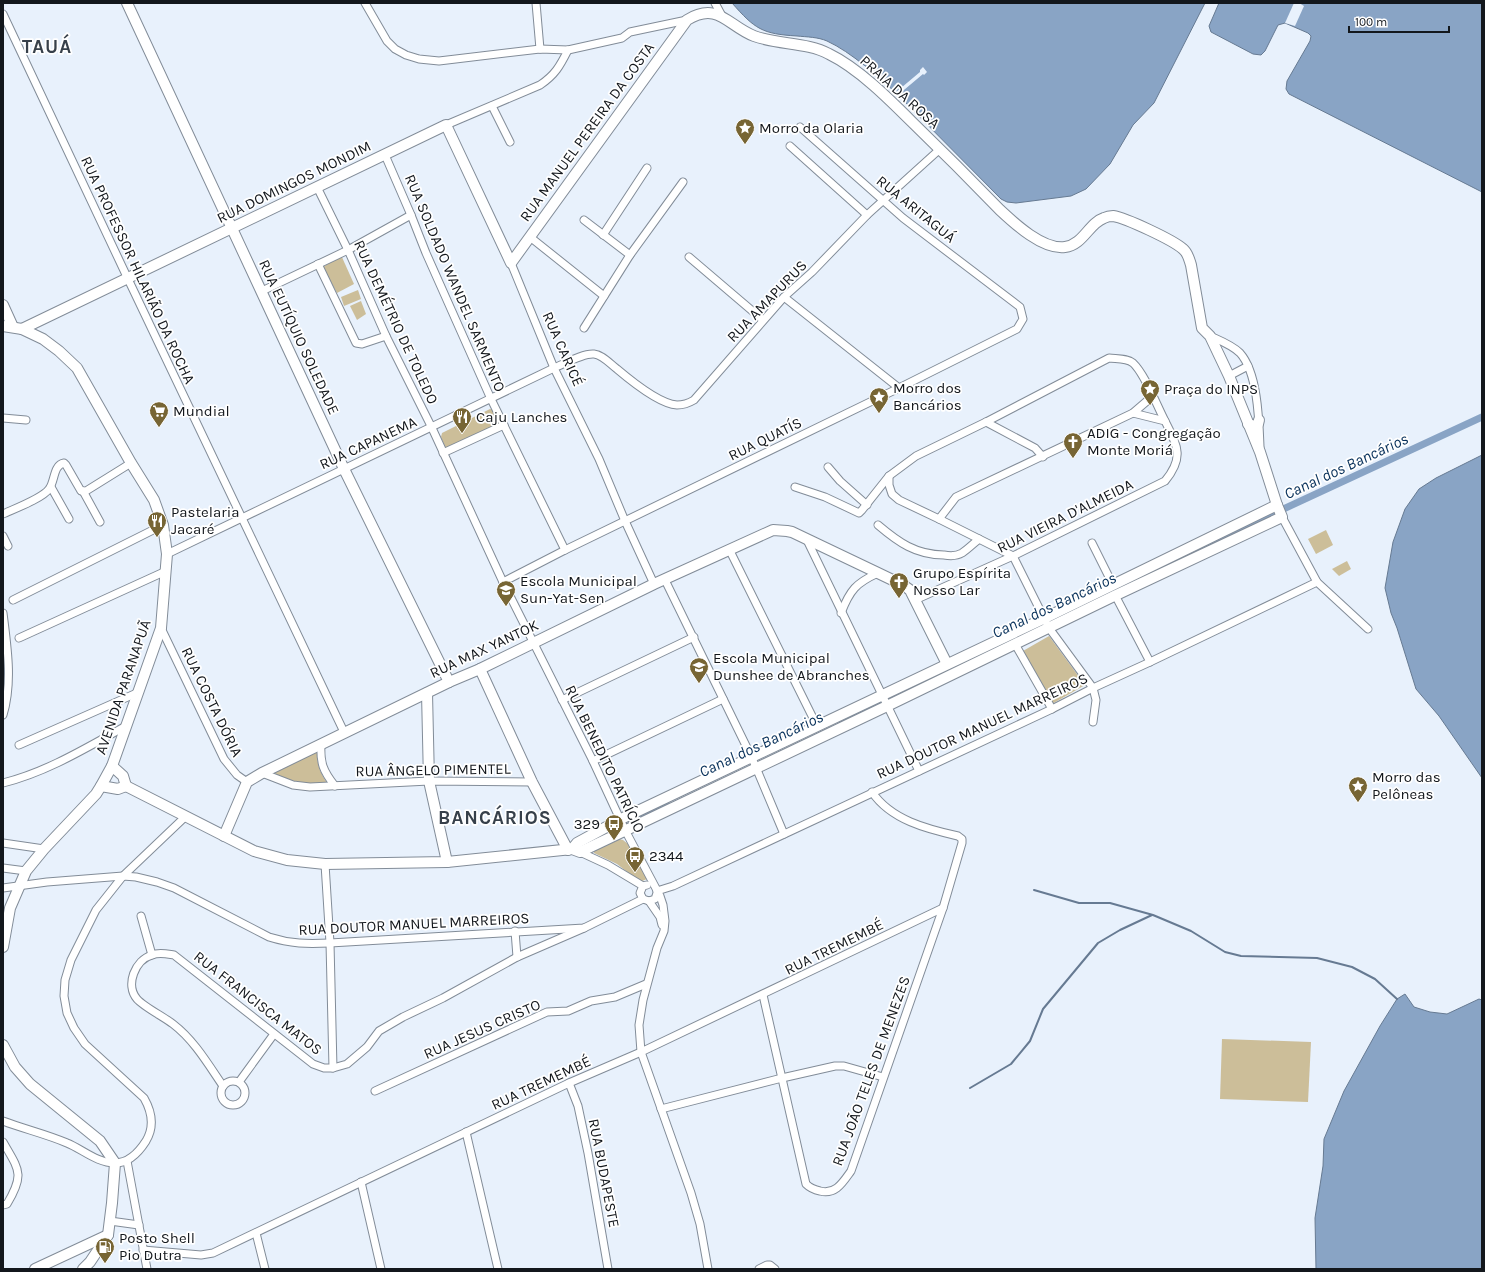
<svg xmlns="http://www.w3.org/2000/svg" width="1485" height="1272" viewBox="0 0 1485 1272" font-family="Karla,sans-serif">
  <style>
    .green { fill: #ccbe99 }
    .water { fill: #89a4c5; stroke: #667a92 }
    .pier { fill: #e8f1fc }
    .lines { fill: none; stroke-linecap: round; stroke-linejoin: round }
    .stream { stroke: #667a92; stroke-width: 2 }
    .canal { stroke: #89a4c5; stroke-width: 7 }
    .street-casing { stroke: #828c98; stroke-width: 9 }
    .secondary-casing { stroke: #828c98; stroke-width: 12 }
    .street { stroke: #fff; stroke-width: 7 }
    .secondary { stroke: #fff; stroke-width: 10 }
    .labels { text-anchor: middle; dominant-baseline: central; stroke-width: 3.5; stroke-linejoin: round; paint-order: stroke }
    .street-label { font-size: 15px; fill: #13171c; stroke: #fff }
    .poi-label { font-size: 15px; fill: #13171c; stroke: #fff; text-anchor: start }
    .water-label { font-size: 16px; font-style: italic; fill: #07305a; stroke: #fff }
    .district-label { font-size: 19px; font-weight: bold; letter-spacing: 1px; fill: #37404a; stroke: #fff }
  </style>
  <rect width="100%" height="100%" fill="#e8f1fc"/>
  <g class="green">
    <polygon points="341,255 354,284 337,293 323,267"/>
    <polygon points="358,290 361,299 344,306 341,297"/>
    <polygon points="361,301 366,314 357,320 350,306"/>
    <polygon points="490,409 494,410 500,424 446,449 441,437 442,433"/>
    <polygon points="1326,530 1333,545 1316,554 1308,539"/>
    <polygon points="1347,561 1351,569 1339,576 1332,569"/>
    <polygon points="1049,636 1085,685 1052,704 1023,651"/>
    <path d="M317,751c0,14 3,22 11,33 -17,2 -34,-3 -50,-7l-3,-4v-2z"/>
    <polygon points="619,839 623,840 628,844 647,879 640,882 617,864 594,853 594,849"/>
    <polygon points="1222,1039 1311,1042 1308,1102 1220,1099"/>
  </g>
  <g class="water">
    <path d="M732,3h473l-51,100 -21,22 -23,39 -24,25 -15,7 -55,7 -9,-1 -6,-3 -103,-104c-19,-18 -47,-43 -71,-54 -9,-4 -20,-4 -30,-5 -35,-2 -42,-7 -65,-33z"/>
    <polygon points="1219,3 1482,3 1482,192 1289,94 1286,89 1287,81 1310,41 1311,36 1308,33 1285,23 1278,25 1265,51 1261,55 1253,54 1211,32 1209,26"/>
    <polygon points="1482,455 1482,778 1439,716 1416,689 1397,628 1391,613 1385,588 1393,542 1405,509 1419,489 1436,478"/>
    <polygon points="1405,994 1414,1007 1430,1012 1447,1014 1479,999 1482,1000 1482,1269 1316,1269 1315,1218 1323,1166 1324,1139 1344,1091 1380,1026 1397,999"/>
  </g>
  <g class="pier">
    <polygon points="1294,3 1299,3 1304,6 1295,26 1285,23"/>
    <polygon points="923,67 927,72 924,75 923,74 898,95 895,93 920,72 920,70"/>
  </g>
  <g class="lines">
    <g class="stream">
      <polyline points="1034,890 1079,903 1110,903 1153,915 1191,931 1225,952 1241,956 1317,958 1352,967 1375,979 1397,999"/>
      <polyline points="970,1088 1011,1064 1030,1041 1043,1009 1098,943 1120,930 1152,915"/>
    </g>
    <g class="canal">
      <polyline points="1116,590 1277,512 1482,417"/>
      <polyline points="842,722 1065,614"/>
      <polyline points="638,819 667,805"/>
    </g>
    <defs>
      <g id="street">
        <polyline points="365,3 387,41 395,49 406,55 419,59 439,61 540,49 568,50 622,38 630,32 687,20"/>
        <polyline points="536,3 540,49"/>
        <polyline points="715,3 722,16"/>
        <polyline points="3,14 128,279 344,732"/>
        <polyline points="492,106 510,142"/>
        <path d="M446,125l94,-40c15,-10 20,-19 28,-35"/>
        <polyline points="790,146 867,215"/>
        <polyline points="385,155 411,215 426,253 491,399 565,550"/>
        <polyline points="317,187 348,250 386,336 432,428 503,582 593,761 625,830 660,896 663,905 665,921 664,931 657,948 643,1000 639,1025 641,1052 691,1193 700,1224 708,1269"/>
        <polyline points="584,220 630,255"/>
        <polyline points="603,235 647,168"/>
        <polyline points="530,237 604,296"/>
        <polyline points="689,257 763,320"/>
        <polyline points="511,263 554,368 599,459 625,521 654,584"/>
        <polyline points="318,264 356,343 362,344 386,336"/>
        <polyline points="262,291 348,250 411,215"/>
        <polyline points="784,297 899,388"/>
        <polyline points="584,328 630,255 683,182"/>
        <path d="M1210,336c11,5 22,9 30,17 18,20 19,68 20,94"/>
        <polyline points="1229,376 1248,366"/>
        <polyline points="3,418 26,420"/>
        <polyline points="986,422 1035,448 1043,457"/>
        <polyline points="443,453 504,425"/>
        <polyline points="828,467 840,481 867,505"/>
        <polyline points="889,476 889,485 892,494 899,500 939,519 1013,556 1049,628 1093,688 1096,700 1093,722"/>
        <polyline points="51,487 69,519"/>
        <path d="M795,487l30,10 34,16 3,-3 27,-34 27,-20 70,-34 123,-64c8,1 18,0 24,5 12,11 24,43 32,58"/>
        <polyline points="83,491 100,522"/>
        <path d="M3,514c11,-5 40,-16 46,-25 6,-7 4,-24 15,-26l2,2 15,26h5l45,-28"/>
        <polyline points="1282,517 1317,582 1368,629"/>
        <polyline points="939,519 956,497 1133,413 1147,401 1151,394"/>
        <path d="M878,525c20,17 38,30 66,30 6,1 13,1 18,-2 6,-4 12,-10 17,-14"/>
        <polyline points="3,536 8,546"/>
        <polyline points="807,540 919,771"/>
        <polyline points="1092,543 1113,585"/>
        <polyline points="729,549 817,726"/>
        <path d="M167,554l387,-186c10,-4 29,-15 40,-14 9,1 16,10 23,15 13,11 43,35 60,36 7,0 12,-2 17,-5l90,-103 28,-25 55,-57 73,-66"/>
        <polyline points="665,580 752,758 784,834"/>
        <polyline points="503,582 565,550 899,388 1017,329 1023,319 1020,307 903,218 800,127"/>
        <polyline points="1115,595 1150,662"/>
        <polyline points="13,600 163,525"/>
        <path d="M915,600l98,-44 152,-75c20,-24 12,-36 0,-60l-32,-8"/>
        <path d="M3,613c4,33 10,69 0,102"/>
        <path d="M841,613c9,-23 15,-30 37,-40"/>
        <polyline points="161,628 224,759 237,775 247,782"/>
        <polyline points="19,638 166,571"/>
        <polyline points="1015,644 1052,709"/>
        <polyline points="562,700 694,637"/>
        <path d="M321,744c-1,19 2,27 14,42"/>
        <polyline points="19,745 139,692"/>
        <polyline points="593,761 723,699"/>
        <polyline points="262,773 293,785 310,787 429,781 532,782"/>
        <path d="M3,783c44,-11 83,-35 123,-57"/>
        <polyline points="3,843 44,849"/>
        <polyline points="580,850 580,852 608,865 643,886"/>
        <polyline points="325,864 330,943 333,1068"/>
        <polyline points="3,868 26,871"/>
        <polyline points="647,885 643,886 640,893 643,899 649,901 655,899 657,893"/>
        <path d="M3,888l44,-6 76,-6 13,1 21,5 17,6 95,49c22,7 38,7 61,6l254,-15 59,-29"/>
        <polyline points="657,891 673,886 1052,709 1093,688 1150,662 1317,582"/>
        <polyline points="649,901 660,917 662,925"/>
        <polyline points="141,916 152,955"/>
        <polyline points="515,931 517,957"/>
        <path d="M763,995l43,189c4,4 9,6 14,7 16,4 23,-9 31,-20l92,-263 19,-65v-4l-4,-3c-31,-7 -67,-16 -86,-44"/>
        <circle cx="233" cy="1093" r="12"/>
        <polyline points="239,1082 274,1034"/>
        <polyline points="569,1083 578,1106 588,1153 608,1269"/>
        <path d="M223,1086c-15,-22 -29,-46 -50,-62 -9,-7 -29,-17 -36,-25 -12,-14 -2,-39 15,-44 7,-3 15,-1 22,0l139,109 11,4h9l14,-4 20,-17 12,-16 24,-14 40,-19 74,-41 67,-29"/>
        <polyline points="375,1091 547,1012 568,1011 591,1001 615,997 646,984"/>
        <polyline points="661,1109 782,1078 835,1066 844,1066 883,1077"/>
        <path d="M3,1121c21,8 43,13 64,22 15,6 30,20 48,20 13,0 24,-11 31,-22 9,-15 6,-29 -2,-43l-59,-54 -11,-16 -7,-15 -3,-17 1,-16 6,-20 25,-50 27,-34 63,-60"/>
        <polyline points="466,1132 498,1269"/>
        <path d="M3,1142c16,28 22,32 4,62l-4,1"/>
        <polyline points="127,1161 147,1269"/>
        <polyline points="361,1182 381,1269"/>
        <polyline points="110,1221 139,1225"/>
        <polyline points="256,1233 265,1269"/>
        <polyline points="143,1250 201,1255 213,1253 569,1083 641,1052 943,908"/>
        <polyline points="759,1269 767,1265 770,1265 775,1269"/>
      </g>
      <g id="secondary">
        <polyline points="127,3 344,469 449,682"/>
        <polyline points="3,305 13,327"/>
        <polyline points="3,326 22,329 43,339 59,351 77,368 131,463 154,500 163,525 167,554 161,628 112,766 101,786 96,794 44,849 26,871 10,908 3,947"/>
        <path d="M22,329l424,-204 65,138 176,-243c31,-19 41,6 67,16 24,9 53,6 75,18 29,14 60,45 83,68 30,29 59,58 88,88 15,14 43,40 65,37 18,-2 24,-24 39,-29 2,-1 7,-2 9,-2 13,2 60,24 70,33 5,4 6,10 8,16l11,63 8,8 19,40 31,76 17,53 5,12 -168,79 -227,110 -307,146 -8,-3 -125,13 -122,2 -38,-4 -33,-9 -128,-65"/>
        <polyline points="1248,424 1255,426 1258,424 1259,420"/>
        <polyline points="480,669 532,782 568,850"/>
        <polyline points="427,693 429,781 447,862"/>
        <polyline points="112,766 123,776 126,786"/>
        <polyline points="101,786 118,789 126,786"/>
        <polyline points="224,836 247,782 262,773 449,682 480,669 654,584 773,530 787,531 792,532 878,573 903,585 910,590 947,664"/>
        <polyline points="572,849 577,843 621,819 1043,619 1277,505"/>
        <polyline points="3,1045 15,1067 30,1084 100,1141 115,1163 112,1203 108,1235 90,1262 83,1269"/>
        <polyline points="35,1269 108,1235"/>
      </g>
    </defs>
    <use href="#street" class="street-casing"/>
    <use href="#secondary" class="secondary-casing"/>
    <use href="#street" class="street"/>
    <use href="#secondary" class="secondary"/>
  </g>
  <defs>
    <symbol id="sight-pin" viewBox="-11 -11 22 30"><path d="M0 17L-7.5 6A9.5 9.5 0 1 1 7.5 6Z" fill="#776534" stroke="#fff"/><path d="M0-6L1.8-2.2L6-1.7L2.9 1.2L3.7 5.4L0 3.3L-3.7 5.4L-2.9 1.2L-6-1.7L-1.8-2.2Z" fill="#fff"/></symbol>
    <symbol id="supermarket-pin" viewBox="-11 -11 22 30"><path d="M0 17L-7.5 6A9.5 9.5 0 1 1 7.5 6Z" fill="#776534" stroke="#fff"/><path d="M-6-5.5h2.5l.6 2H6L4.5 2H-2.5L-4.4-4H-6ZM-1.5 3.2a1.3 1.3 0 1 0 .1 0ZM3 3.2a1.3 1.3 0 1 0 .1 0Z" fill="#fff"/></symbol>
    <symbol id="restaurant-pin" viewBox="-11 -11 22 30"><path d="M0 17L-7.5 6A9.5 9.5 0 1 1 7.5 6Z" fill="#776534" stroke="#fff"/><path d="M-5-6h1v4h1v-4h1v4h1v-4h1v5L-1.5 .5V6h-2V.5L-5-1ZM5-6V6H3V1.5H1.5Q1.5-4 5-6Z" fill="#fff"/></symbol>
    <symbol id="church-pin" viewBox="-11 -11 22 30"><path d="M0 17L-7.5 6A9.5 9.5 0 1 1 7.5 6Z" fill="#776534" stroke="#fff"/><path d="M-1.2-6h2.4v3.5h3.3v2.4h-3.3V6h-2.4V-.1h-3.3v-2.4h3.3Z" fill="#fff"/></symbol>
    <symbol id="school-pin" viewBox="-11 -11 22 30"><path d="M0 17L-7.5 6A9.5 9.5 0 1 1 7.5 6Z" fill="#776534" stroke="#fff"/><path d="M0-5L7-2L0 1L-7-2ZM-4 1L0 2.5L4 1V4Q0 6-4 4Z" fill="#fff"/></symbol>
    <symbol id="bus-pin" viewBox="-11 -11 22 30"><path d="M0 17L-7.5 6A9.5 9.5 0 1 1 7.5 6Z" fill="#776534" stroke="#fff"/><path d="M-5-6H5V4H4V6H2V4H-2V6H-4V4H-5ZM-3.5-4V0h7V-4ZM-3.5 1.2v1.5H-2V1.2ZM2 1.2v1.5H3.5V1.2Z" fill="#fff"/></symbol>
    <symbol id="fuel-pin" viewBox="-11 -11 22 30"><path d="M0 17L-7.5 6A9.5 9.5 0 1 1 7.5 6Z" fill="#776534" stroke="#fff"/><path d="M-5.5-6h7V0h2V4h1.3V-2.5L3-4.5l.8-.8L6-3V5H2.5V1h-1V6h-7ZM-4.2-4.7v3.2H.2V-4.7Z" fill="#fff"/></symbol>
  </defs>
  <g fill-rule="evenodd">
    <use href="#sight-pin" x="734" y="117" width="22" height="30"/>
    <use href="#sight-pin" x="1139" y="378" width="22" height="30"/>
    <use href="#sight-pin" x="868" y="386" width="22" height="30"/>
    <use href="#supermarket-pin" x="148" y="400" width="22" height="30"/>
    <use href="#restaurant-pin" x="451" y="406" width="22" height="30"/>
    <use href="#church-pin" x="1062" y="431" width="22" height="30"/>
    <use href="#restaurant-pin" x="146" y="510" width="22" height="30"/>
    <use href="#church-pin" x="888" y="571" width="22" height="30"/>
    <use href="#school-pin" x="495" y="579" width="22" height="30"/>
    <use href="#school-pin" x="688" y="656" width="22" height="30"/>
    <use href="#sight-pin" x="1347" y="775" width="22" height="30"/>
    <use href="#bus-pin" x="603" y="813" width="22" height="30"/>
    <use href="#bus-pin" x="624" y="845" width="22" height="30"/>
    <use href="#fuel-pin" x="94" y="1236" width="22" height="30"/>
  </g>
  <g class="labels">
    <g class="street-label">
      <text transform="translate(900 92) rotate(42)">PRAIA DA ROSA</text>
      <text transform="translate(587 132) rotate(-54)">RUA MANUEL PEREIRA DA COSTA</text>
      <text transform="translate(294 182) rotate(-26)">RUA DOMINGOS MONDIM</text>
      <text transform="translate(916 209) rotate(39)">RUA ARITAGUÁ</text>
      <text transform="translate(138 270) rotate(65)">RUA PROFESSOR HILARIÃO DA ROCHA</text>
      <text transform="translate(455 283) rotate(67)">RUA SOLDADO WANDEL SARMENTO</text>
      <text transform="translate(767 301) rotate(-46)">RUA AMAPURUS</text>
      <text transform="translate(396 322) rotate(65)">RUA DEMÉTRIO DE TOLEDO</text>
      <text transform="translate(299 337) rotate(65)">RUA EUTÍQUIO SOLEDADE</text>
      <text transform="translate(563 349) rotate(66)">RUA CARICÉ</text>
      <text transform="translate(765 439) rotate(-26)">RUA QUATÍS</text>
      <text transform="translate(368 443) rotate(-25)">RUA CAPANEMA</text>
      <text transform="translate(1065 516) rotate(-26)">RUA VIEIRA D'ALMEIDA</text>
      <text transform="translate(484 649) rotate(-25)">RUA MAX YANTOK</text>
      <text transform="translate(123 687) rotate(-71)">AVENIDA PARANAPUÃ</text>
      <text transform="translate(212 702) rotate(64)">RUA COSTA DÓRIA</text>
      <text transform="translate(982 726) rotate(-25)">RUA DOUTOR MANUEL MARREIROS</text>
      <text transform="translate(605 759) rotate(64)">RUA BENEDITO PATRÍCIO</text>
      <text transform="translate(433 770) rotate(-1)">RUA ÂNGELO PIMENTEL</text>
      <text transform="translate(414 924) rotate(-3)">RUA DOUTOR MANUEL MARREIROS</text>
      <text transform="translate(834 947) rotate(-26)">RUA TREMEMBÉ</text>
      <text transform="translate(258 1003) rotate(38)">RUA FRANCISCA MATOS</text>
      <text transform="translate(482 1029) rotate(-24)">RUA JESUS CRISTO</text>
      <text transform="translate(871 1071) rotate(-70)">RUA JOÃO TELES DE MENEZES</text>
      <text transform="translate(541 1083) rotate(-25)">RUA TREMEMBÉ</text>
      <text transform="translate(604 1173) rotate(79)">RUA BUDAPESTE</text>
    </g>
    <g class="poi-label">
      <text x="759" y="128">Morro da Olaria</text>
      <text x="893" y="388">Morro dos<tspan x="893" dy="17">Bancários</tspan></text>
      <text x="1164" y="389">Praça do INPS</text>
      <text x="173" y="411">Mundial</text>
      <text x="476" y="417">Caju Lanches</text>
      <text x="1087" y="433">ADIG - Congregação<tspan x="1087" dy="17">Monte Moriá</tspan></text>
      <text x="171" y="512">Pastelaria<tspan x="171" dy="17">Jacaré</tspan></text>
      <text x="913" y="573">Grupo Espírita<tspan x="913" dy="17">Nosso Lar</tspan></text>
      <text x="520" y="581">Escola Municipal<tspan x="520" dy="17">Sun-Yat-Sen</tspan></text>
      <text x="713" y="658">Escola Municipal<tspan x="713" dy="17">Dunshee de Abranches</tspan></text>
      <text x="1372" y="777">Morro das<tspan x="1372" dy="17">Pelôneas</tspan></text>
      <text x="600" y="824" text-anchor="end">329</text>
      <text x="649" y="856">2344</text>
      <text x="119" y="1238">Posto Shell<tspan x="119" dy="17">Pio Dutra</tspan></text>
    </g>
    <g class="water-label">
      <text transform="translate(1346 466) rotate(-25)">Canal dos Bancários</text>
      <text transform="translate(1054 605) rotate(-25)">Canal dos Bancários</text>
      <text transform="translate(761 744) rotate(-25)">Canal dos Bancários</text>
    </g>
    <g class="district-label">
      <text x="47" y="47">TAUÁ</text>
      <text x="495" y="818">BANCÁRIOS</text>
    </g>
  </g>
  <rect width="1485" height="1272" fill="none" stroke="#13171c" stroke-width="8"/>
  <path d="M1349 26v6h100v-6" fill="none" stroke="#13171c" stroke-width="2"/>
  <text x="1355" y="26" font-size="12" fill="#13171c" stroke="#ffffff" stroke-width="3" paint-order="stroke">100 m</text>
</svg>
